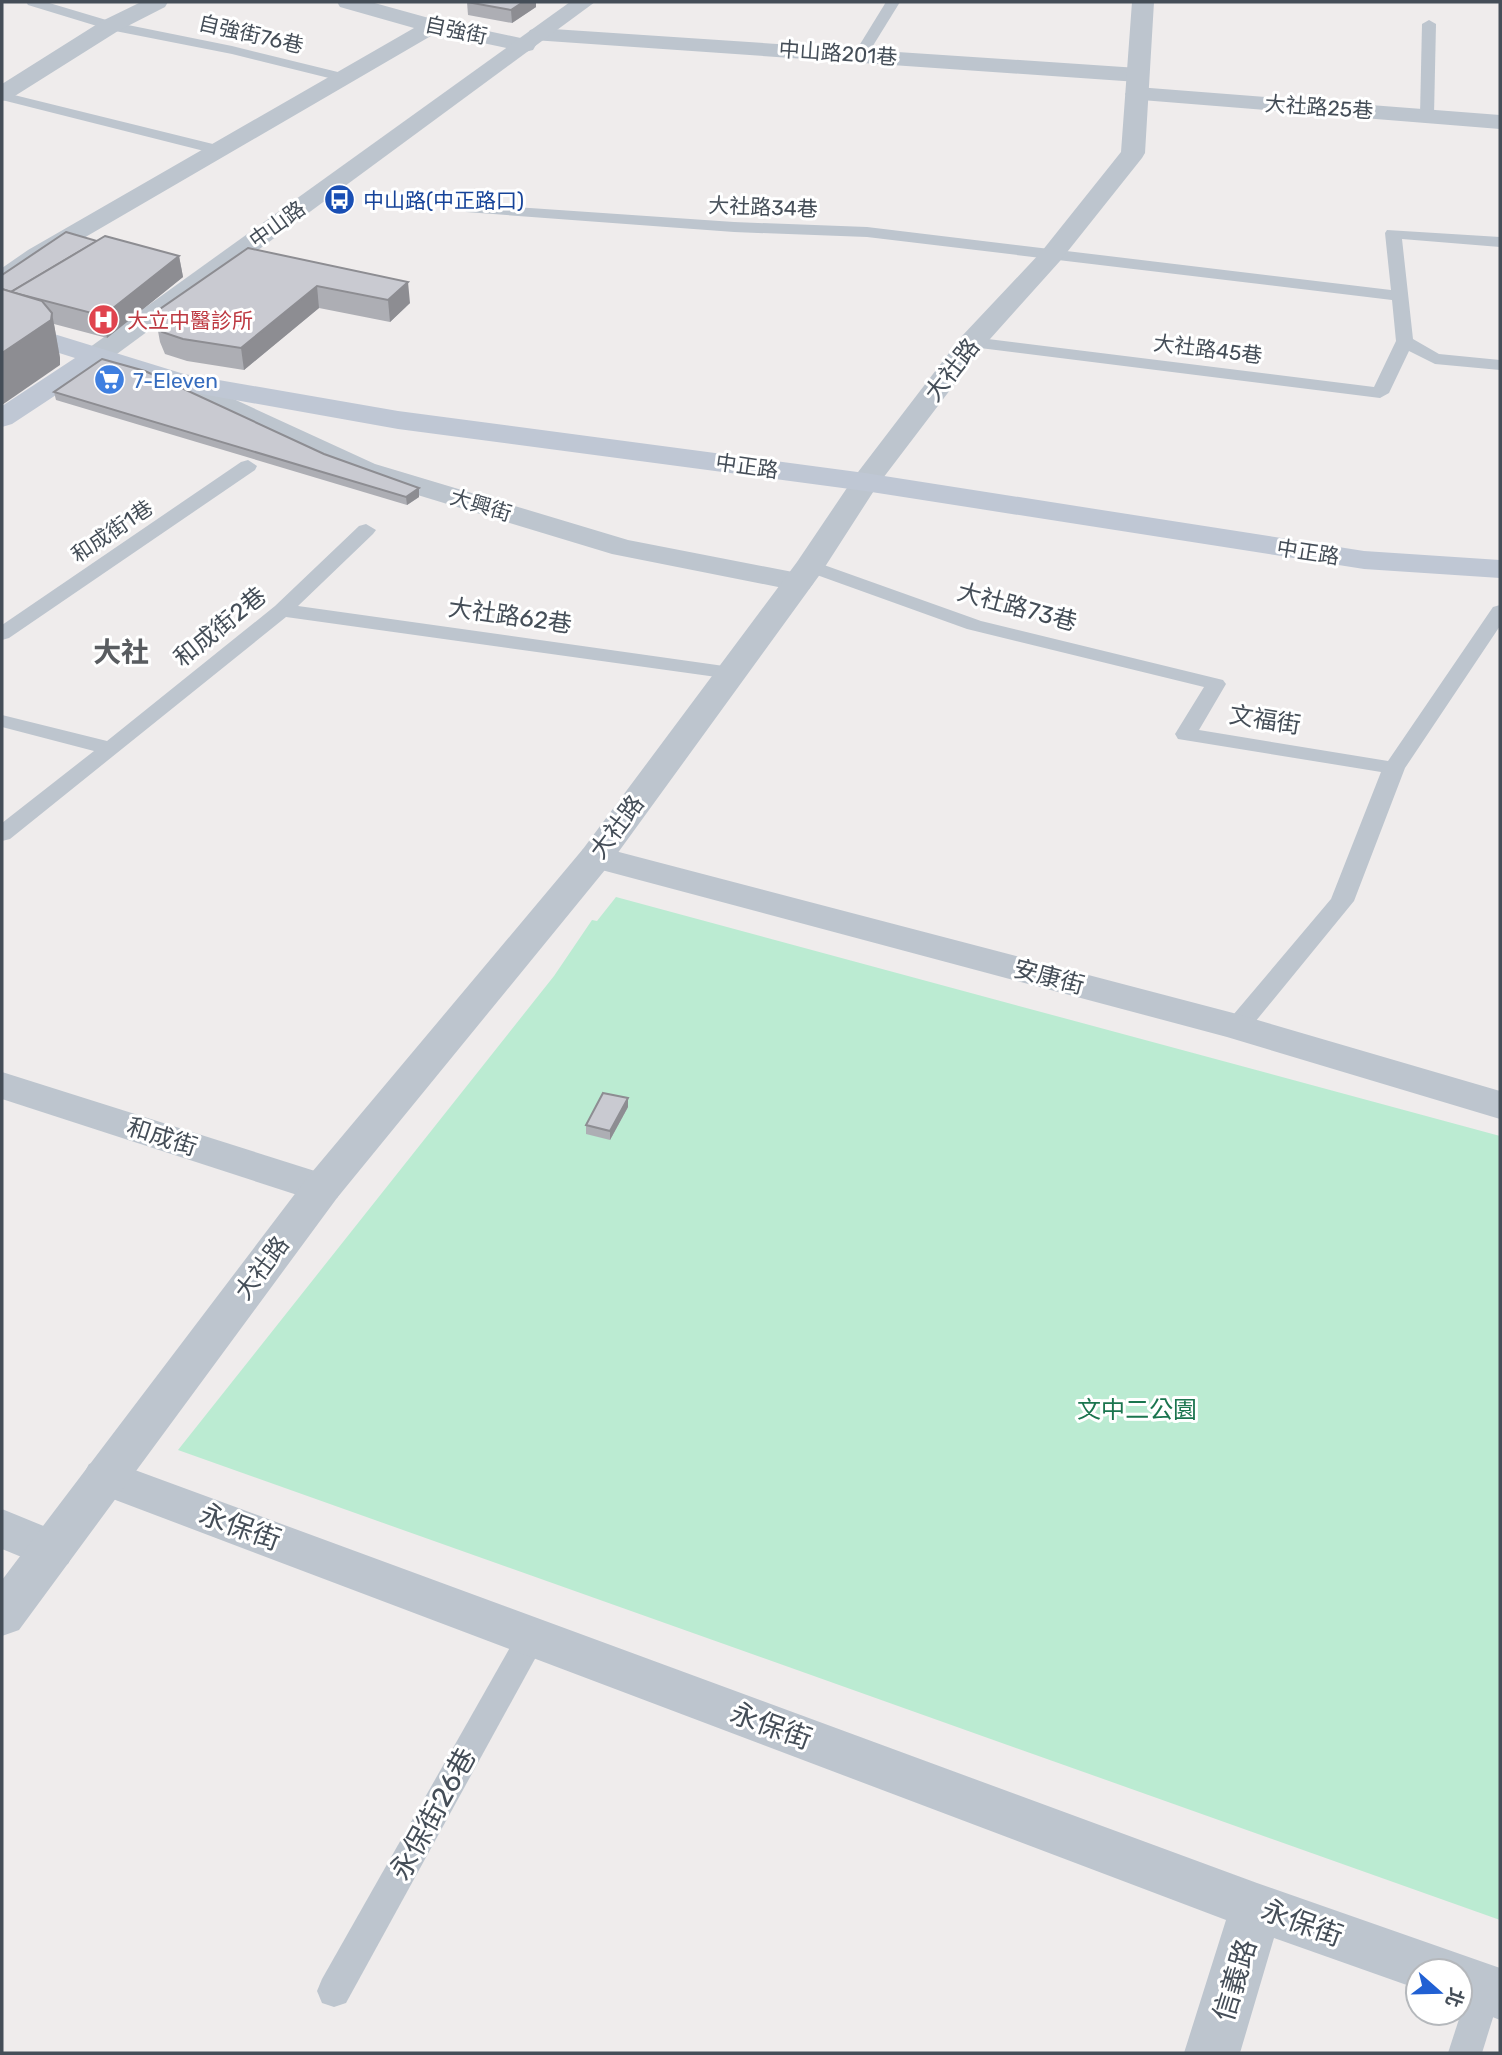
<svg xmlns="http://www.w3.org/2000/svg" width="1502" height="2055" viewBox="0 0 1502 2055" font-family="Rubik,'Noto Sans TC',sans-serif">
  <style>
    .green { fill: #bbebd2 }
    .lines { fill: none; stroke-linecap: round; stroke-linejoin: round }
    .service { fill: #bdc5ce; fill-rule: evenodd }
    .minor { fill: #bdc5ce; fill-rule: evenodd }
    .tertiary { fill: #bdc5ce; fill-rule: evenodd }
    .secondary { fill: #bfc7d4; fill-rule: evenodd }
    .wall { fill: #adaeb4 }
    .shaded-wall { fill: #8d8d92 }
    .building { fill: #c9cad1; stroke: #8d8d92; stroke-width: 2 }
    .labels { text-anchor: middle; dominant-baseline: central; stroke-width: 6; stroke-linejoin: round; paint-order: stroke }
    .far-street-label { font-size: 21px; fill: #454e58; stroke: #fff }
    .far-transit-label { font-size: 21px; fill: #164399; stroke: #fff; text-anchor: start }
    .far-health-label { font-size: 21px; fill: #be3a42; stroke: #fff; text-anchor: start }
    .far-shop-label { font-size: 21px; fill: #366cbe; stroke: #fff; text-anchor: start }
    .street-label { font-size: 24px; fill: #454e58; stroke: #fff }
    .park-label { font-size: 24px; fill: #1b754f; stroke: #fff }
    .quarter-label { font-size: 28px; font-weight: bold; fill: #595c60; stroke: #fff }
    .near-street-label { font-size: 28px; fill: #454e58; stroke: #fff }
  </style>
  <rect width="100%" height="100%" fill="#efecec"/>
  <polygon class="green" points="616,897 1500,1136 1500,1920 178,1450 554,976 592,920 597,921"/>
  <g class="lines">
    <g class="service">
      <polygon points="26,2 46,2 113,22 232,46 346,74 348,77 341,81 232,54 110,30 28,5"/>
      <polygon points="886,2 900,2 866,57 856,57 854,54"/>
      <polygon points="1429,20 1436,24 1434,115 1427,119 1420,115 1422,24"/>
      <polygon points="2,92 225,147 228,150 220,155 2,100"/>
      <polygon points="472,204 734,222 867,227 1391,290 1385,233 1387,230 1500,237 1500,247 1402,239 1413,339 1439,354 1500,360 1500,370 1435,364 1409,351 1389,393 1380,398 972,347 963,342 966,338 972,337 1374,387 1396,341 1392,300 867,237 734,232 466,212 464,209 466,206"/>
      <polygon points="248,460 257,466 255,470 9,638 2,640 2,625 241,462"/>
      <polygon points="366,524 376,530 373,534 298,606 731,667 738,669 741,673 738,677 731,679 286,617 10,839 2,841 2,823 94,751 2,727 2,715 107,741 275,606 359,526"/>
      <polygon points="810,560 981,621 1223,680 1226,684 1199,730 1388,761 1493,607 1500,605 1500,626 1405,768 1354,901 1246,1033 1237,1035 1228,1033 1225,1027 1228,1021 1331,899 1381,772 1178,739 1175,734 1204,687 967,629 803,570 800,566 803,562"/>
      <polygon points="532,1624 543,1628 547,1637 346,2003 334,2007 322,2003 317,1991 322,1979 521,1628"/>
      <polygon points="1485,1972 1497,1976 1500,1995 1482,2053 1448,2053 1473,1976"/>
    </g>
    <g class="minor">
      <polygon points="141,2 168,2 165,7 118,31 10,99 2,101 2,84 102,21"/>
      <polygon points="337,2 371,2 436,20 530,40 527,35 530,30 538,28 1138,68 1146,70 1149,75 1146,80 1138,82 533,40 536,45 533,50 525,52 436,33 46,260 11,286 2,288 2,268 28,250 414,28 340,7"/>
      <polygon points="1137,87 1500,115 1500,129 1129,99 1125,94 1129,89"/>
      <polygon points="179,374 375,464 628,540 798,573 809,575 814,582 809,589 798,591 612,554 355,476 169,388 165,382 169,376"/>
      <polygon points="596,846 1237,1014 1500,1091 1500,1119 1227,1037 583,865 578,857 583,849"/>
      <polygon points="2,1072 337,1178 343,1188 337,1198 322,1203 2,1099"/>
      <polygon points="105,1459 1257,1883 1500,1968 1500,2020 1460,2004 1460,1971 1418,1971 1418,1989 1274,1938 1240,2053 1184,2053 1226,1920 89,1490 82,1477 89,1464"/>
      <polygon points="2,1509 68,1536 75,1550 68,1564 51,1569 2,1549"/>
    </g>
    <g class="tertiary">
      <polygon points="570,2 595,2 106,362 96,364 86,362 82,356 86,350"/>
      <polygon points="1132,2 1154,2 1145,153 1142,158 1060,261 982,348 877,486 821,573 609,865 337,1198 19,1630 2,1636 2,1580 307,1178 583,849 797,562 855,476 962,336 1042,251 1121,152"/>
    </g>
    <polygon class="secondary" points="2,318 184,374 398,411 865,473 1364,551 1500,560 1500,578 1364,569 865,491 398,429 179,390 100,366 12,424 2,427 2,406 75,358 2,335"/>
  </g>
  <g class="wall">
    <polygon points="467,2 536,2 536,7 512,23 468,15"/>
    <polygon points="97,241 179,256 183,277 107,338 54,324 60,358 60,365 2,275"/>
    <polygon points="248,248 410,303 390,322 319,308 244,370 187,361 165,354 160,342 156,320"/>
    <polygon points="54,392 324,454 419,497 407,505 56,400"/>
    <polygon points="628,1107 610,1140 586,1134 586,1125"/>
  </g>
  <g class="shaded-wall">
    <polygon points="523,2 536,2 536,7 512,23 511,10"/>
    <polygon points="179,256 183,277 107,338 103,316"/>
    <polygon points="408,282 410,303 390,322 388,300"/>
    <polygon points="317,286 319,308 244,370 241,348"/>
    <polygon points="52,313 60,358 60,365 2,405 2,353"/>
    <polygon points="419,488 419,497 407,505 406,497"/>
    <polygon points="628,1098 628,1107 610,1140 610,1131"/>
  </g>
  <g class="building">
    <polygon points="467,2 523,2 511,10"/>
    <polygon points="66,232 97,241 11,292 2,289 2,275"/>
    <polygon points="105,236 179,256 103,316 11,292"/>
    <polygon points="248,248 408,282 388,300 317,286 241,348 183,339 162,332 156,320 160,309"/>
    <polygon points="2,289 42,301 52,313 51,320 2,353"/>
    <polygon points="102,359 145,371 324,454 419,488 406,497 54,392"/>
    <polygon points="603,1093 628,1098 610,1131 586,1125"/>
  </g>
  <defs>
    <symbol id="bus-disc" viewBox="-11 -11 22 22"><circle r="9.5" fill="#1a4fb4" stroke="#fff"/><path d="M-5-6H5V4H4V6H2V4H-2V6H-4V4H-5ZM-3.5-4V0h7V-4ZM-3.5 1.2v1.5H-2V1.2ZM2 1.2v1.5H3.5V1.2Z" fill="#fff"/></symbol>
    <symbol id="hospital-disc" viewBox="-11 -11 22 22"><circle r="9.5" fill="#e0444e" stroke="#fff"/><path d="M-5-5h3v3.5h4V-5h3V5h-3V1.5h-4V5h-3Z" fill="#fff"/></symbol>
    <symbol id="supermarket-disc" viewBox="-11 -11 22 22"><circle r="9.5" fill="#3f7fe0" stroke="#fff"/><path d="M-6-5.5h2.5l.6 2H6L4.5 2H-2.5L-4.4-4H-6ZM-1.5 3.2a1.3 1.3 0 1 0 .1 0ZM3 3.2a1.3 1.3 0 1 0 .1 0Z" fill="#fff"/></symbol>
  </defs>
  <g fill-rule="evenodd">
    <use href="#bus-disc" x="322" y="182" width="35" height="35"/>
    <use href="#hospital-disc" x="86" y="302" width="35" height="35"/>
    <use href="#supermarket-disc" x="92" y="362" width="35" height="35"/>
  </g>
  <g class="labels">
    <g class="far-street-label">
      <text transform="translate(456 30) rotate(12)">自強街</text>
      <text transform="translate(251 34) rotate(13)">自強街76巷</text>
      <text transform="translate(838 53) rotate(4)">中山路201巷</text>
      <text transform="translate(1319 107) rotate(4)">大社路25巷</text>
      <text transform="translate(763 207) rotate(2)">大社路34巷</text>
      <text transform="translate(277 224) rotate(-36)">中山路</text>
      <text transform="translate(1208 349) rotate(7)">大社路45巷</text>
      <text transform="translate(747 466) rotate(8)">中正路</text>
      <text transform="translate(481 505) rotate(17)">大興街</text>
      <text transform="translate(112 531) rotate(-34)">和成街1巷</text>
      <text transform="translate(1308 552) rotate(9)">中正路</text>
    </g>
    <g class="far-transit-label">
      <text x="363" y="200">中山路(中正路口)</text>
    </g>
    <g class="far-health-label">
      <text x="127" y="320">大立中醫診所</text>
    </g>
    <g class="far-shop-label">
      <text x="133" y="380">7-Eleven</text>
    </g>
    <g class="street-label">
      <text transform="translate(952 370) rotate(-52)">大社路</text>
      <text transform="translate(1017 607) rotate(15)">大社路73巷</text>
      <text transform="translate(510 616) rotate(8)">大社路62巷</text>
      <text transform="translate(220 627) rotate(-39)">和成街2巷</text>
      <text transform="translate(1265 720) rotate(9)">文福街</text>
      <text transform="translate(617 827) rotate(-53)">大社路</text>
      <text transform="translate(1049 977) rotate(15)">安康街</text>
      <text transform="translate(162 1137) rotate(18)">和成街</text>
      <text transform="translate(262 1268) rotate(-53)">大社路</text>
    </g>
    <g class="park-label">
      <text x="1137" y="1410">文中二公園</text>
    </g>
    <g class="quarter-label">
      <text x="121" y="652">大社</text>
    </g>
    <g class="near-street-label">
      <text transform="translate(240 1527) rotate(20)">永保街</text>
      <text transform="translate(771 1726) rotate(20)">永保街</text>
      <text transform="translate(433 1814) rotate(-61)">永保街26巷</text>
      <text transform="translate(1302 1923) rotate(20)">永保街</text>
      <text transform="translate(1235 1980) rotate(-73)">信義路</text>
    </g>
  </g>
  <rect width="1502" height="2055" fill="none" stroke="#454e58" stroke-width="7"/>
  <g transform="translate(1439 1992) rotate(110)"><circle r="33" fill="#ffffff" stroke="#b5b8bc" stroke-width="2"/>
  <path d="M0-5L12 26L0 18L-12 26Z" fill="#2160d3"/>
  <text y="-10" font-size="19" font-weight="bold" text-anchor="middle" fill="#454e58">北</text>
  </g>
</svg>
